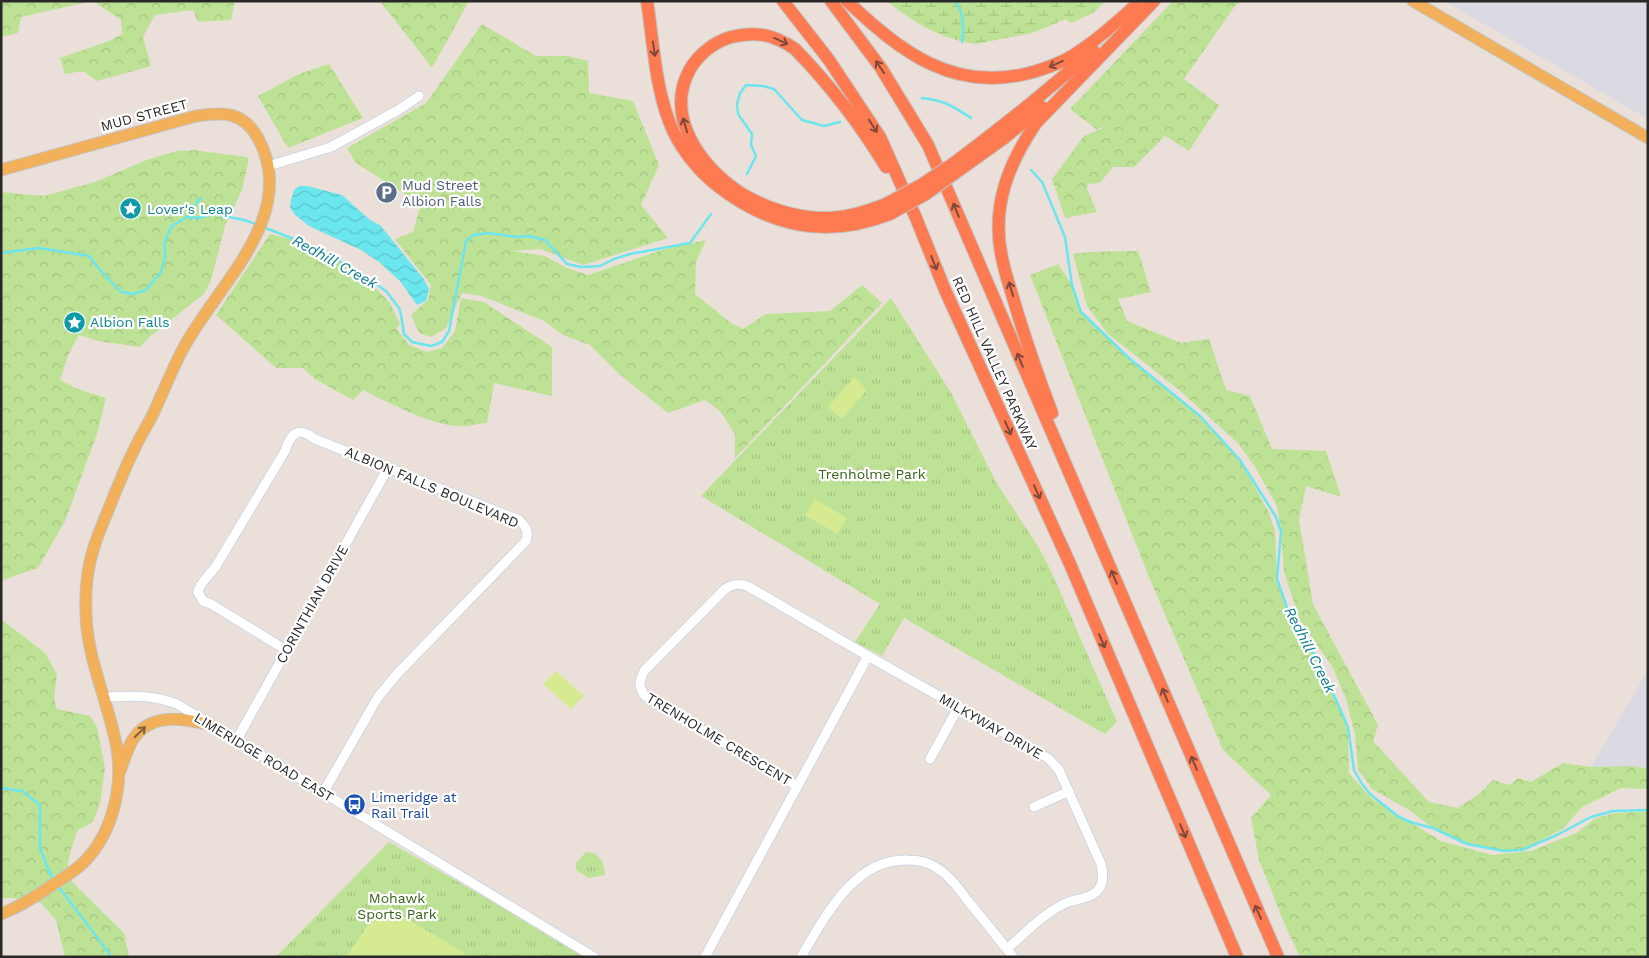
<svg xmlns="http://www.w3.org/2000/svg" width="1649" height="958" viewBox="0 0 1649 958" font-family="'Work Sans',sans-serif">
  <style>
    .industrial { fill: #dbdae3 }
    .forest { fill: url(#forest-crowns) }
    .wetland { fill: url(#wetland-marsh) }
    .park { fill: url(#park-tufts) }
    .pitch { fill: #d5ea91 }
    .water { fill: url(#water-waves) }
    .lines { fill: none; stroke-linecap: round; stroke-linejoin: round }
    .stream { stroke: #6be5ee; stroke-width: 2.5 }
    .minor-casing { stroke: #cfd6e2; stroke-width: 11 }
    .major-casing { stroke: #c3c3c3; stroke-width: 13 }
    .highway-casing { stroke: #c3c3c3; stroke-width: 14 }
    .minor { stroke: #fff; stroke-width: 9 }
    .major { stroke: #f1b059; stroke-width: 11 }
    .highway { stroke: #fe7b51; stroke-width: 12 }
    .highway-bridge-casing { stroke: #c3c3c3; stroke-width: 14; stroke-linecap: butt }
    .highway-bridge { stroke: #fe7b51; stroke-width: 12 }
    .oneway { stroke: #7e4938 }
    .oneway2 { stroke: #82653e }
    .labels { text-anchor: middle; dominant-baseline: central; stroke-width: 4.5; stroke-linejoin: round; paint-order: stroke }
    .street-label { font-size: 14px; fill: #282828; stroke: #fff }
    .service-label { font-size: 14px; fill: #4e5e75; stroke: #fff; text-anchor: start }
    .culture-label { font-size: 14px; fill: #0d838f; stroke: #fff; text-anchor: start }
    .park-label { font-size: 14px; fill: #376419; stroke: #fff }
    .transit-label { font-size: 14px; fill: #164399; stroke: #fff; text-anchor: start }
    .water-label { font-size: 15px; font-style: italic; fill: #0d7d91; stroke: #fff }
  </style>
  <defs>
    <pattern id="forest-crowns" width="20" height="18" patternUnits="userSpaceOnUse" patternTransform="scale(1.25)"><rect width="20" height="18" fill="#bee295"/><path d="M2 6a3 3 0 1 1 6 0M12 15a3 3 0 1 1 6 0" fill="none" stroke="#a3c280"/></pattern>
    <pattern id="wetland-marsh" width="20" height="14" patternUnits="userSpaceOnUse" patternTransform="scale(1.25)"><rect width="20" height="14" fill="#bee295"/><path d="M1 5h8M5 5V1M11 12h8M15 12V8" fill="none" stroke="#a3c280"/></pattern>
    <pattern id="park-tufts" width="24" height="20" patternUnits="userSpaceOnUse" patternTransform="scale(1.25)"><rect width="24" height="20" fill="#bee295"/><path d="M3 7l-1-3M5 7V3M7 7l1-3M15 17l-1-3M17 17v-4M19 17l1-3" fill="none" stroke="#a3c280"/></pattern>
    <pattern id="water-waves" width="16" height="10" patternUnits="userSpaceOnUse" patternTransform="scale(1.25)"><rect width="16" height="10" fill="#6be5ee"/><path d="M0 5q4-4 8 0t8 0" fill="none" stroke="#5dc4cc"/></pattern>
  </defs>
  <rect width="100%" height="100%" fill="#ebe0d9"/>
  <g class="industrial">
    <polygon points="1444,1 1648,1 1648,119"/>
    <polygon points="1648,670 1648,769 1633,766 1591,767"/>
  </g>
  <g class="forest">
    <polygon points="1,1 235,1 231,20 198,22 193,10 155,15 143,37 151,66 97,81 83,71 65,74 60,58 109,41 122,34 121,20 93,1 21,17 18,33 1,37"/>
    <polygon points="380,1 469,1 432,68"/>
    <polygon points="1173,1 1241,1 1235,6 1184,79 1219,105 1189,151 1165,136 1134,167 1113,167 1100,183 1088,184 1087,189 1097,212 1065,218 1052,179 1084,136 1105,127 1096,129 1070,109"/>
    <polygon points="482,24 536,56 568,56 588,61 589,93 633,101 659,165 641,205 668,238 583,265 540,249 512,251 545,256 567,268 588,275 662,250 706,240 696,262 695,294 731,323 743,329 766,314 830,311 862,285 882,303 735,458 735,434 720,411 705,400 668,413 619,374 590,345 563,335 544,321 482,296 462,293 446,328 431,337 419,333 411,315 428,300 431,285 395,239 413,232 421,204 356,163 347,148 426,103"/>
    <polygon points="329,64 363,118 288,148 258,96 299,74"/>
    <polygon points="194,150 246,157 249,159 242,190 225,226 211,280 204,294 147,339 140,347 98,341 79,335 68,356 60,380 78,389 106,398 97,434 65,521 38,568 6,579 1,582 1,192 44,196 95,182 149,159 177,151"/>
    <path d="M270,234l29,7 63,33 28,29 10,21 -4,4 13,17 18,7 15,-4 13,-17 6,-33 23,4 68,45v49l-58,-13 -7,40c-10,1 -21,4 -31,3 -30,-3 -66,-23 -93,-36l-10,10 -38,-21 -12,-11h-27l-60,-53z"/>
    <polygon points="1138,251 1151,292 1118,299 1127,321 1181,343 1209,339 1226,390 1250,396 1272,449 1326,451 1341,497 1306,486 1299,520 1313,604 1378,725 1373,741 1429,802 1458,808 1480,793 1493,780 1509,785 1518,778 1531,782 1563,763 1591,767 1633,766 1648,769 1648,789 1621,788 1582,807 1563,829 1522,850 1504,851 1467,844 1433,828 1409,810 1372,789 1358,769 1355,735 1346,699 1333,668 1299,618 1284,572 1281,532 1277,506 1255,467 1238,443 1179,390 1108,334 1087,306 1073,254 1089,252"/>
    <polygon points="1058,264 1072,285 1082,312 1130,359 1200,416 1240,460 1269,513 1275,531 1277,579 1290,616 1320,664 1348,727 1349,773 1372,799 1441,841 1492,855 1531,851 1576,833 1596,818 1616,813 1648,811 1648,957 1300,957 1285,925 1259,860 1251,818 1271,795 1223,750 1149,577 1030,275"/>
    <polygon points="1,619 45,653 57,674 54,698 57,709 90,716 97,727 105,768 100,803 93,822 77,831 70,853 68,865 72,882 124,933 129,957 65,957 56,920 41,903 14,898 1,898"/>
  </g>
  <path class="wetland" d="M887,1h218l-12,12 -22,10 -5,-4 -34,14 -56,11c-33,-4 -64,-22 -89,-43z"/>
  <g class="park">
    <polygon points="891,298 950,391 996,482 1039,548 1052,573 1117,722 1105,734 904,618 882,656 855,642 880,604 701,496"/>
    <polygon points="389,842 493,902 583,957 276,957"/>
    <path d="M586,852c14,0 18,11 19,23l-16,3 -13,-8v-7z"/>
  </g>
  <g class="pitch">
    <polygon points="854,377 867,390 842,419 828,407"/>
    <polygon points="815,499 847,518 837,534 805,515"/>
    <polygon points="556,671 584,696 571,709 543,684"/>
    <polygon points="404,917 465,953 463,957 346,957 370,922"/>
  </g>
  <polygon class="water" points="299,186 307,186 342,195 370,220 380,225 423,278 429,289 426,301 417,305 400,281 379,262 361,250 309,226 294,214 290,207 291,200 294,190"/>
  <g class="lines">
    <g class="stream">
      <path d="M955,1c9,10 9,29 7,41"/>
      <path d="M922,98c21,2 31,8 49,20"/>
      <polyline points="1031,170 1042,182 1065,237 1072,285 1081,312 1130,359 1200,416 1240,460 1276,517 1281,532 1277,579 1290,616 1320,664 1348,727 1354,770 1362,784 1371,795 1399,817 1413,823 1433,828 1467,844 1504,851 1522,850 1557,835 1591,817 1613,811 1648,810"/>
      <polyline points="747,174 756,156 751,145 752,134 738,114 737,104 740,93 746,85 763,86 774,89 802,120 824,126 840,122"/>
      <polyline points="187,217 190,210 201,198"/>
      <polyline points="263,227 299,241 341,262 362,274 386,291 399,308 401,315 404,334 412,342 431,346 442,342 449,331 466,241 474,235 489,233 516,237 529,236 545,240 567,264 581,267 600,266 614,259 630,254 690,243 711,214"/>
      <polyline points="1,253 39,248 89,256 100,270 121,292 133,294 146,290 161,272 165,258 165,241 172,226 187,217 198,218 214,214 244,220 256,224"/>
      <polyline points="1,788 22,791 40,805 40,848 50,874 50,872 53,879"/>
      <polyline points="58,886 109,953 109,957"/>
    </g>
    <defs>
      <g id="minor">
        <polyline points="268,166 331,147 400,109 419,96"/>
        <path d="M286,650l-75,-46 -8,-3 -5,-9c2,-10 12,-17 18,-26l69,-115c6,-18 13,-25 30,-12l204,81c7,7 10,11 7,21l-128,132 -20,24 -55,96"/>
        <path d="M104,697c28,-1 46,-3 73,7l417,253"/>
        <polyline points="236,741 388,468"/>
        <polyline points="930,759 959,706"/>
        <path d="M797,786l-152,-90c-7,-10 -6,-14 -1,-25l81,-82c7,-5 16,-6 24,-2l119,69 156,88 25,15 10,11 42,94c2,8 3,16 -1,23 -6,12 -23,11 -34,16 -22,10 -41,30 -59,46"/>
        <polyline points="1034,807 1069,791"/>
        <polyline points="705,957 868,656"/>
        <path d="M801,957c24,-40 53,-99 107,-97 9,0 20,2 29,8 13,8 22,21 31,33 15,18 30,37 45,56"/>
      </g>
      <g id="major">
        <polyline points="1413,1 1648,138"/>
        <path d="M1,170l195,-54c27,-4 47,-5 62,22 42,77 -40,146 -74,209 -12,22 -21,46 -32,69 -6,12 -13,22 -18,34 -8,15 -14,32 -21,48 -6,16 -14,33 -19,49 -7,21 -9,45 -8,67 1,46 23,89 31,135 6,38 -4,82 -31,111 -10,11 -23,18 -35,26 -16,11 -32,21 -50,28"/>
        <path d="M120,771c4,-10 7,-21 12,-30 17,-29 51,-23 78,-16"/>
      </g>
      <g id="highway">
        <path d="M647,1c6,39 8,83 22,120 9,25 28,49 50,66 52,40 108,52 171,27"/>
        <polyline points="783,1 829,60 880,137 916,218 945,290 1070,564 1237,957"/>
        <polyline points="831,1 881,68 928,145 1278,957"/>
        <path d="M847,1c54,51 107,93 186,71 17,-5 34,-11 48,-22 20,-13 38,-30 56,-46"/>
        <path d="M954,163c48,-36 95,-73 139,-113"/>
        <polyline points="958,171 1004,138 1042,107"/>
        <path d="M886,204c-25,10 -51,17 -78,13 -22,-3 -45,-11 -64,-22 -41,-25 -81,-77 -54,-126 9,-15 24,-27 41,-32 25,-6 42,-3 64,12 35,36 65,75 91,118"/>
        <path d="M1052,413c-13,-34 -25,-69 -36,-105 -5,-18 -12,-37 -15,-55 -9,-49 8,-90 35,-130l118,-122"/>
      </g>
    </defs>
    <use href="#minor" class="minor-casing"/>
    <use href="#major" class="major-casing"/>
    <use href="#highway" class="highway-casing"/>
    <use href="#minor" class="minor"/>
    <use href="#major" class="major"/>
    <use href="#highway" class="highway"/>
    <defs>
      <g id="highway-bridge">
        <polyline points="886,204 921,185 954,163"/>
        <polyline points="890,214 926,194 958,171"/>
      </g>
    </defs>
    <use href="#highway-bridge" class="highway-bridge-casing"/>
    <use href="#highway-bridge" class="highway-bridge"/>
  </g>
  <defs><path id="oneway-shaft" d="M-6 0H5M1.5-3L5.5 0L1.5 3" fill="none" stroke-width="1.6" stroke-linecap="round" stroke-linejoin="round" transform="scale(1.25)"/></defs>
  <g class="oneway">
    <use href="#oneway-shaft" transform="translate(781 41) rotate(25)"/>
    <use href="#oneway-shaft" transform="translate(654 49) rotate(81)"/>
    <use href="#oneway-shaft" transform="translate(1056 64) rotate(156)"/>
    <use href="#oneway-shaft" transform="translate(880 67) rotate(-124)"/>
    <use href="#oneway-shaft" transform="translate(685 125) rotate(-107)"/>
    <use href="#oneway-shaft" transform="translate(873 126) rotate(57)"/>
    <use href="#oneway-shaft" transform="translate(956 210) rotate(-113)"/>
    <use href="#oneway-shaft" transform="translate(934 263) rotate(68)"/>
    <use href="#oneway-shaft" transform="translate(1011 289) rotate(-107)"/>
    <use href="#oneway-shaft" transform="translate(1020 360) rotate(-113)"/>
    <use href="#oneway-shaft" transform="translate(1008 428) rotate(66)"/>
    <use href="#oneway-shaft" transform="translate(1037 492) rotate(66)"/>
    <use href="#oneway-shaft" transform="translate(1114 577) rotate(-113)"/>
    <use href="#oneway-shaft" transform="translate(1102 641) rotate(67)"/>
    <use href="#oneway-shaft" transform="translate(1165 695) rotate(-113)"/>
    <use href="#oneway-shaft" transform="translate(1194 763) rotate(-113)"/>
    <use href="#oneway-shaft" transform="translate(1183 831) rotate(67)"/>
    <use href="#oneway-shaft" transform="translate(1258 912) rotate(-114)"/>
  </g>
  <use class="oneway2" href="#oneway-shaft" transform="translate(140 732) rotate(-44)"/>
  <defs>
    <symbol id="parking-disc" viewBox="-11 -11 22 22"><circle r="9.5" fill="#5c6f8a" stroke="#fff"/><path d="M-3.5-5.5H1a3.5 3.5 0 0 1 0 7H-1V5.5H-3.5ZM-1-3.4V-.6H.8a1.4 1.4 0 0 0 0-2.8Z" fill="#fff"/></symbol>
    <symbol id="sight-disc" viewBox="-11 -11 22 22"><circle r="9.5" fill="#0f9aa8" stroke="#fff"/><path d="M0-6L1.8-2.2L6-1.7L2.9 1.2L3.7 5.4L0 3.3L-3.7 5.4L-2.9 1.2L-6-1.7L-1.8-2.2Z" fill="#fff"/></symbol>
    <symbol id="bus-disc" viewBox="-11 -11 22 22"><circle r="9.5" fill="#1a4fb4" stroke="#fff"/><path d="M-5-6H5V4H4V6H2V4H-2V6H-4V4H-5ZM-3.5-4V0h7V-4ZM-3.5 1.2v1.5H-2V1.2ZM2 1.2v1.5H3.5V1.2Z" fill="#fff"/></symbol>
  </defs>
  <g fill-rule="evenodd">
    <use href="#parking-disc" x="374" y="180" width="25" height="25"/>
    <use href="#sight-disc" x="118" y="196" width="25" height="25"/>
    <use href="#sight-disc" x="62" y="310" width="25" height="25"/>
    <use href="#bus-disc" x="342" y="792" width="25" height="25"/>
  </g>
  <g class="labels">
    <g class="street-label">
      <text transform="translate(144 115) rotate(-15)">MUD STREET</text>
      <text transform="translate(995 363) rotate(66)">RED HILL VALLEY PARKWAY</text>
      <text transform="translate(432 487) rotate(23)">ALBION FALLS BOULEVARD</text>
      <text transform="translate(312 604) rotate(-61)">CORINTHIAN DRIVE</text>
      <text transform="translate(991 726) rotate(30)">MILKYWAY DRIVE</text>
      <text transform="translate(719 739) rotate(31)">TRENHOLME CRESCENT</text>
      <text transform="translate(264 757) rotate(31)">LIMERIDGE ROAD EAST</text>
    </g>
    <g class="service-label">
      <text x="402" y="185">Mud Street<tspan x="402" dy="16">Albion Falls</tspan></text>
    </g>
    <g class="culture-label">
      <text x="147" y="209">Lover's Leap</text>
      <text x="90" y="322">Albion Falls</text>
    </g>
    <g class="park-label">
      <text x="872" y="474">Trenholme Park</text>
      <text x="397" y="898">Mohawk<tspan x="397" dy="16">Sports Park</tspan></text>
    </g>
    <g class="transit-label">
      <text x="371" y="797">Limeridge at<tspan x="371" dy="16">Rail Trail</tspan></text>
    </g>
    <g class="water-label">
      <text transform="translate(335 262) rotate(29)">Redhill Creek</text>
      <text transform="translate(1310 650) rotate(63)">Redhill Creek</text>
    </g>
  </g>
  <rect width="1649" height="958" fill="none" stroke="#282828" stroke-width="5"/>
</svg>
